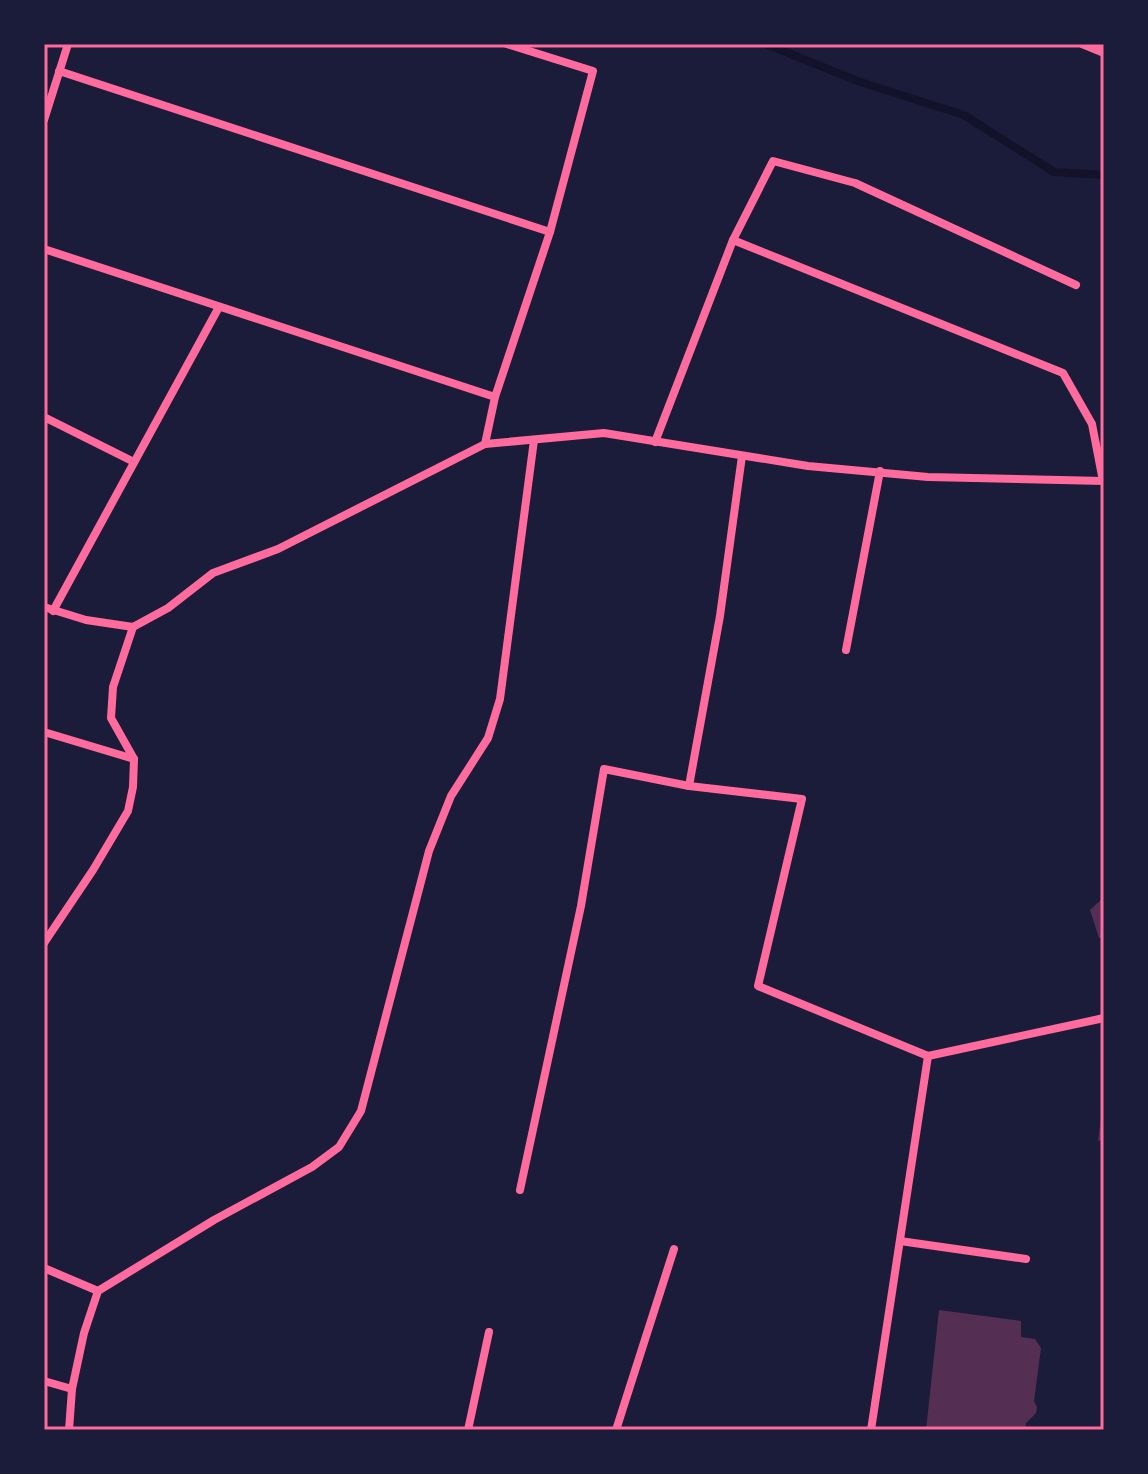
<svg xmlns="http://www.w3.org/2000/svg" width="1148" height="1474" viewBox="0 0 1148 1474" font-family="Bitter,serif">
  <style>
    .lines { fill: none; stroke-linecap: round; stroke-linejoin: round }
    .stream { stroke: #12122b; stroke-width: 8 }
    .building { fill: #542f53 }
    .minor { stroke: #ff6b9d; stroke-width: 8 }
    .neatline { fill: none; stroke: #ff6b9d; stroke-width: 3 }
  </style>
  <rect width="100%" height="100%" fill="#1b1b3a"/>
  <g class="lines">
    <polyline class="stream" points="766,44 860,82 964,115 1054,172 1104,175"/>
  </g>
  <g class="building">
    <polygon points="1104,897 1104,938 1099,938 1090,910"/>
    <polygon points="1102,1111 1104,1111 1104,1139 1098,1141"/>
    <polygon points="939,1310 1021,1321 1021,1337 1035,1339 1041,1348 1034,1401 1037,1407 1036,1413 1026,1423 1025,1430 926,1430"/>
  </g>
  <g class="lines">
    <g class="minor">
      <polyline points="1082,44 1104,53"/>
      <polyline points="59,71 550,232"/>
      <polyline points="44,120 68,44"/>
      <polyline points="733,240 1063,373 1092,424 1103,481"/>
      <polyline points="44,249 495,397"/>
      <polyline points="44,417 134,462"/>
      <polyline points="655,442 733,240 773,161 855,183 1076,285"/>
      <polyline points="485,444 495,397 550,232 593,71 507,44"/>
      <polyline points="44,607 86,620 133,627 168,608 213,573 278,549 485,444 604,433 808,466 928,477 1104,481"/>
      <polyline points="53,611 219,307"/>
      <polyline points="846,650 880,471"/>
      <polyline points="44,732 134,759"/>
      <polyline points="689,786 720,616 742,456"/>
      <polyline points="44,943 93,870 128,811 133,787 134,759 111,718 113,687 133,627"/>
      <polyline points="520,1190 581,906 604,769 689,786 802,799 758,986 928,1056 1104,1018"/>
      <polyline points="900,1241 1026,1259"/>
      <polyline points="44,1268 98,1291"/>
      <polyline points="44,1381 72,1389"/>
      <polyline points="69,1430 72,1389 84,1333 98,1291 214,1220 312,1167 339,1147 361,1111 429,851 451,796 488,738 500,699 534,440"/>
      <polyline points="468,1430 489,1332"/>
      <polyline points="616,1430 674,1249"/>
      <polyline points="871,1430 928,1056"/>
    </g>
  </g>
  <rect width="1148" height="1474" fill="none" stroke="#1b1b3a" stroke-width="92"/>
  <rect x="46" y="46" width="1056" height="1382" class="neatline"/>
</svg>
